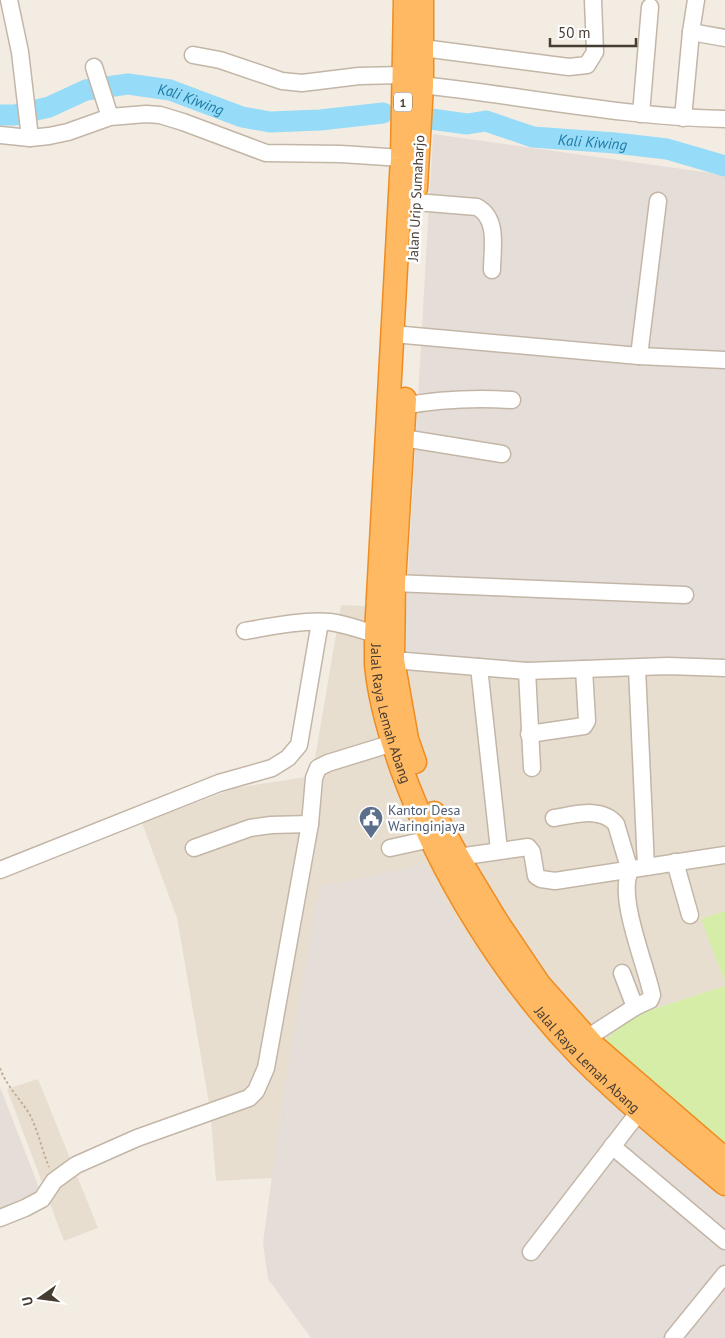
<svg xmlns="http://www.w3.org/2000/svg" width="725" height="1338" viewBox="0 0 725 1338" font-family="'PT Sans',sans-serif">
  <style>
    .residential { fill: #e8ded0 }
    .industrial { fill: #e5ddd8 }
    .green { fill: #d5eda6 }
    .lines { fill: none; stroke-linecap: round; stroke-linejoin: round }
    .river { stroke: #96dbf8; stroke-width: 21 }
    .minor-casing { stroke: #c3b6a7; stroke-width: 19 }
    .highway-casing { stroke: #ef8c21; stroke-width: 25 }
    .path { stroke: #c3ad93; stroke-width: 2; stroke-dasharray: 2.5 2.5; stroke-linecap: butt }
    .minor { stroke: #fff; stroke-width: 16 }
    .highway { stroke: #ffb962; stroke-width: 22 }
    .labels { text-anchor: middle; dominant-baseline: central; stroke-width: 5; stroke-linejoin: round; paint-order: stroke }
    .shield { fill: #fff; stroke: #7e7670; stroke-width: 1 }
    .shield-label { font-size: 12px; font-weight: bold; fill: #463c32 }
    .street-label { font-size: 14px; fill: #463c32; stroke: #fff }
    .service-label { font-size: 14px; fill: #4e5e75; stroke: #fff; text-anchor: start }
    .water-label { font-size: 15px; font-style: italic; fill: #1e7aa3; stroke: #fff }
  </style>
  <rect width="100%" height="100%" fill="#f3ece2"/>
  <g class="residential">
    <polygon points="341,605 406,608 405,662 725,662 725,911 702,919 725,982 725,986 633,1016 603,1042 592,1029 552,1052 475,951 440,894 426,864 283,1096 272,1178 216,1181 210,1109 177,918 142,823 235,788 312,776"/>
    <polygon points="38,1079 98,1228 64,1241 7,1089"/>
  </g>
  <g class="industrial">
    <polygon points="433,134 725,175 725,662 656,669 405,663 406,608"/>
    <polygon points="426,864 440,894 475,951 552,1051 592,1029 615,1057 725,1145 725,1338 311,1338 268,1279 263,1243 283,1096 319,887"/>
    <polygon points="0,1087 41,1193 0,1211"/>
  </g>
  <g class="green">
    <polygon points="725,911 725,982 701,919"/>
    <polygon points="725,986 725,1145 603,1042 633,1016"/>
  </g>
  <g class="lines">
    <g class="river">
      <path id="s1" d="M0,115h15l34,-8 37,-17 42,-6 42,6 72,27 28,5 50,-2 63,-7"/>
      <path id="s2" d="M431,119l36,5 19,-3 47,16 82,6 52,6 58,17"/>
    </g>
    <defs>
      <g id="minor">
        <polyline points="9,0 20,52 30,138"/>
        <polyline points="691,32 725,38"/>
        <polyline points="423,48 569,67 587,65 595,52 593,0"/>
        <polyline points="193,55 220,60 282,81 302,83 359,76 404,75"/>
        <polyline points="94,67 110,117"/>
        <path d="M422,85c101,11 201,32 303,34"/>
        <polyline points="641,114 650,7"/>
        <polyline points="683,118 691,32 696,0"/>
        <polyline points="0,135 30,138 49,136 68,132 110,117 146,114 160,115 183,122 266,153 341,154 402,158"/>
        <path d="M416,202l61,5c22,12 15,41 15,63"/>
        <polyline points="393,334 639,356 725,360"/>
        <polyline points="639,356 658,201"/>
        <path d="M404,406c36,-7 72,-8 108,-6"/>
        <polyline points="403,438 502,454"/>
        <polyline points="394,583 685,595"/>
        <path d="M245,631c28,-5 57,-11 85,-9 15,2 31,8 46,12"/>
        <polyline points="393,660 527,671 668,666 725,668"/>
        <polyline points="479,667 499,850"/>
        <polyline points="637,668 646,867"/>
        <polyline points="527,671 532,768"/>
        <polyline points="529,734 584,726 587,721 584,669"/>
        <path d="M554,818c20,-3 47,-12 62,6l14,47c-13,26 16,94 22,124l-2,5 -15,7 -48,31"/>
        <polyline points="194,848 250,828 271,825 310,824"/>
        <polyline points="390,848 431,839"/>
        <polyline points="458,857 528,847 532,852 536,876 541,879 555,881 725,855"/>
        <polyline points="675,862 690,915"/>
        <polyline points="0,870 219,783 272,768 288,758 299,745 320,622"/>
        <polyline points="622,973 635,1007"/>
        <polyline points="612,1146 725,1241"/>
        <polyline points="0,1218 25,1208 42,1199 54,1181 76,1165 137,1138 249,1098 256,1091 266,1068 310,824 314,778 318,768 328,763 393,743"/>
        <polyline points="531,1252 645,1104"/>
        <polyline points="673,1338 725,1274"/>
      </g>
      <g id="highway">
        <path id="s3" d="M405,0l-3,158 -26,476c0,10 0,20 0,30 3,36 14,72 26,106 38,104 101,207 179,287 45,45 95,86 144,127"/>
        <polyline points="416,188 422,85 422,0"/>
        <polyline points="405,399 394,583 393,660 407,739 415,762"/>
        <polyline points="434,813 458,857 496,920 539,984 594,1046 725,1159"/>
      </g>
    </defs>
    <use href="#minor" class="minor-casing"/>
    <use href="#highway" class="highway-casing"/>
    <path class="path" d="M0,1068c6,18 20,30 30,47 8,16 12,35 19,52"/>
    <use href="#minor" class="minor"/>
    <use href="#highway" class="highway"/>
  </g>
  <defs>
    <symbol id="civic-pin" viewBox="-11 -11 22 30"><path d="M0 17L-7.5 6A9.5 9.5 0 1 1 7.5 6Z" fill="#5c6f8a" stroke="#fff"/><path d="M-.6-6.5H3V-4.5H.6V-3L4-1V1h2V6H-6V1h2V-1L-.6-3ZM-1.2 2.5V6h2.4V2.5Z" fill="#fff"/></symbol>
  </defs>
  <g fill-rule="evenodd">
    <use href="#civic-pin" x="357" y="804" width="28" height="38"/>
  </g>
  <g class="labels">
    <rect class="shield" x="394" y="92.5" width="18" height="19" rx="4"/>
    <g class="shield-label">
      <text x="403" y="102">1</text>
    </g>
    <g class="street-label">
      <text transform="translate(416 198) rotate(-87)">Jalan Urip Sumaharjo</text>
      <text stroke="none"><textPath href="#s3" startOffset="716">Jalal Raya Lemah Abang</textPath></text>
      <text stroke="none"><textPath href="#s3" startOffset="1121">Jalal Raya Lemah Abang</textPath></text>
    </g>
    <g class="service-label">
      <text x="388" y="810">Kantor Desa<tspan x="388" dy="16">Waringinjaya</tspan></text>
    </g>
    <g class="water-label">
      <text stroke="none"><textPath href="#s1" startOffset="198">Kali Kiwing</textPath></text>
      <text stroke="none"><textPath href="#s2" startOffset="165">Kali Kiwing</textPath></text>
    </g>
  </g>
  <g transform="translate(40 1298) rotate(256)" stroke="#ffffff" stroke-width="4" paint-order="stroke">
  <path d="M0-4L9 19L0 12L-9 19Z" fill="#463c32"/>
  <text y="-8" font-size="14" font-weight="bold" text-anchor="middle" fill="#463c32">U</text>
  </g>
  <path d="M550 38v8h86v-8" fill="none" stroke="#463c32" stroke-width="2.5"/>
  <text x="558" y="38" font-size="15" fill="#463c32" stroke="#ffffff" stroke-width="4" paint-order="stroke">50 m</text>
</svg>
